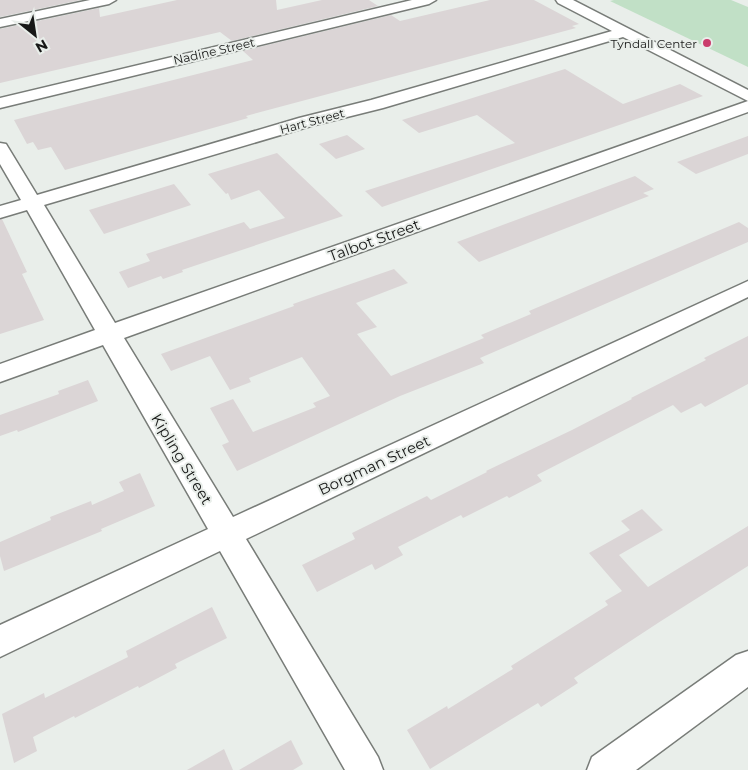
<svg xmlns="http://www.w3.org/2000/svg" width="748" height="770" viewBox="0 0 748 770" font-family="Montserrat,sans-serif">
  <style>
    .green { fill: #c1e0c6 }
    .building { fill: #dbd5d6 }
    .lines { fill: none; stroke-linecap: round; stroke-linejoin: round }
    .minor-casing { stroke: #787c78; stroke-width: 3 }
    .minor { fill: #fff; fill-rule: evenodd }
    .poi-dot { fill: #ca3d6c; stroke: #e9eeea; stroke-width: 2 }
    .labels { text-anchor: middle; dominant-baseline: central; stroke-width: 4; stroke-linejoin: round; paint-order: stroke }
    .far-poi-label { font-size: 12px; fill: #171817; stroke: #e9eeea; text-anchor: end }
    .far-street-label { font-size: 12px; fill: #171817; stroke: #e9eeea }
    .street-label { font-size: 15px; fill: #171817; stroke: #e9eeea }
  </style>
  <rect width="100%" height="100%" fill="#e9eeea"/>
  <polygon class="green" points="614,0 731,0 748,7 748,67 610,1"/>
  <g class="building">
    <polygon points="0,0 81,0 0,17"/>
    <polygon points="177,0 276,0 277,10 322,0 369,0 378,6 232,41 220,32 0,83 0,29 99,8 100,17"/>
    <polygon points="490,0 534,0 579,24 572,26 576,28 246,116 248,118 65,170 51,147 38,150 33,142 27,144 14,120 253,60 243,51 391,15 400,21"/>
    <polygon points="565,69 623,104 680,84 703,96 382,207 365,191 515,143 477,115 419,133 402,120"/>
    <polygon points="347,135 365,149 336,159 319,144"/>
    <polygon points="748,136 748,154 696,174 677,162"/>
    <polygon points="277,153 343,216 182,270 183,272 163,279 161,276 128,288 119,272 150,261 146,254 244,222 250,229 285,218 259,190 231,200 228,193 226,194 208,174"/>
    <polygon points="635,176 654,189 643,193 649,196 479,262 457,242"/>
    <polygon points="174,184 191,205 104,234 89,210"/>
    <polygon points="2,219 27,272 22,274 44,320 0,334 0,220"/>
    <polygon points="739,222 748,228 748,242 480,358 484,363 400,396 237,471 222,445 229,442 210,408 233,399 253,432 316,407 313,403 330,396 302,357 249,378 251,382 230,390 210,356 171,371 161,354 294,306 293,304 313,297 394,269 408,283 356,303 377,327 357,334 391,376 484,338 481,335 531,314 529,311"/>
    <polygon points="748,336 748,384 705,407 701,403 681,413 673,405 537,475 542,481 509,498 507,496 463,518 461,515 398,547 403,555 375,570 372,564 317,592 302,565 355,539 352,533 427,496 431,500 487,472 486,471 572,430 632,399 631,398 706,360 704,358"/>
    <polygon points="88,380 98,401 18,432 17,430 0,436 0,415 59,394 58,391"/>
    <polygon points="140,473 155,506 101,529 102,531 4,571 0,556 0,542 51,520 50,517 91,501 92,505 124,491 119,482"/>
    <polygon points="642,509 663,530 619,555 648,587 748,526 748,566 661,621 574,678 578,683 541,707 538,703 430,769 407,730 447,706 448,709 513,669 511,666 608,605 605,601 622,591 589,553 630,530 621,521"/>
    <polygon points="212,607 227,638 175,664 177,668 139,688 138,686 75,718 74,716 33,737 37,751 14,763 2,714 44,693 45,698 128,657 126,651"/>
    <polygon points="291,740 303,764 293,770 239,770"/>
    <polygon points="224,749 233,770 187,770"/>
  </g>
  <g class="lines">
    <defs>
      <g id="minor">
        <polygon points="90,0 116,0 109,4 0,27 0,19"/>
        <polygon points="412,0 436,0 429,4 0,108 0,98"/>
        <polygon points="556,0 573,0 748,90 748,101 623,37 383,108 311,126 44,205 115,323 748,101 748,112 124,338 233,517 748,281 748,297 246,539 378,757 383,770 345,770 220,551 0,657 0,625 208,529 103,345 0,382 0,364 95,330 27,210 0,218 0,206 21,200 0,164 0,143 6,144 37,195 299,118 371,100 612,31 558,3"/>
        <polygon points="748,651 748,687 636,770 587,770 592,757 736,655"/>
      </g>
    </defs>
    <use href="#minor" class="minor-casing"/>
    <use href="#minor" class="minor"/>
  </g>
  <circle class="poi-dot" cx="707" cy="43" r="5"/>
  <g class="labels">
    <g class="far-poi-label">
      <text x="697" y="43">Tyndall Center</text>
    </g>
    <g class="far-street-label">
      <text transform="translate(214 51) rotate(-13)">Nadine Street</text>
      <text transform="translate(312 121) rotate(-15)">Hart Street</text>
    </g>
    <g class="street-label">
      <text transform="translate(374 240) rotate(-20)">Talbot Street</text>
      <text transform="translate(182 459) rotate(59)">Kipling Street</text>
      <text transform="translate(374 465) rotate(-25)">Borgman Street</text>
    </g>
  </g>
  <g transform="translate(35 35) rotate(150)" stroke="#e9eeea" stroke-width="4" paint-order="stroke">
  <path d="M0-4L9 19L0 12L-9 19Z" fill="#171817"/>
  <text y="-8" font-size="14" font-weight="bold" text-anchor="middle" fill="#171817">N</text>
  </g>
</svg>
